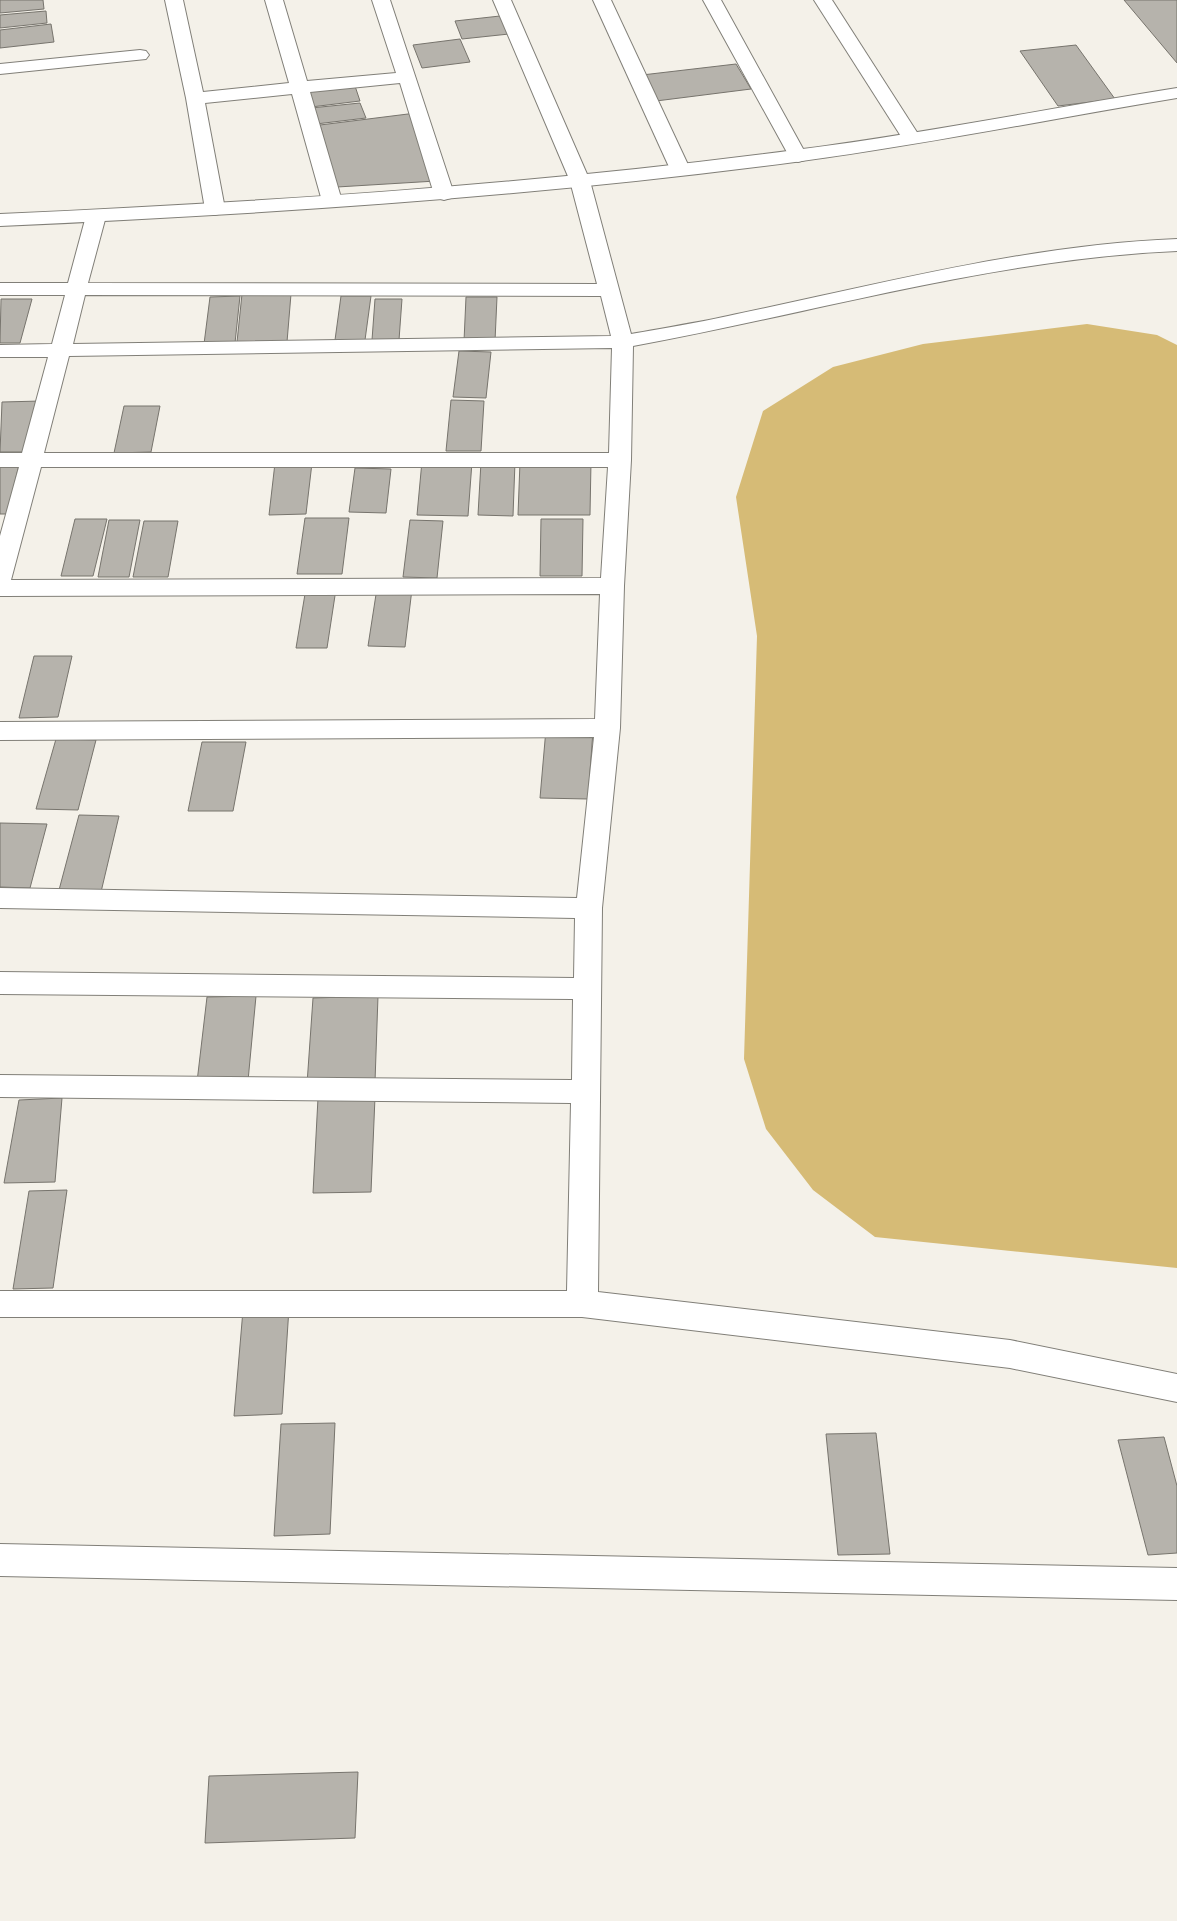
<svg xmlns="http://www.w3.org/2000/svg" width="1177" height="1921" viewBox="0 0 1177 1921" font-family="'IBM Plex Sans',sans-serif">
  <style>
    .water { fill: #d6bb76 }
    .building { fill: #b6b3ac; stroke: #77746d }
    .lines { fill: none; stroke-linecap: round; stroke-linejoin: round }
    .street-casing { stroke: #817f78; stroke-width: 2 }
    .secondary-casing { stroke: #817f78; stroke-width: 2 }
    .street { fill: #fff; fill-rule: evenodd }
    .secondary { fill: #fff; fill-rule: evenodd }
  </style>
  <rect width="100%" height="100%" fill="#f4f1e9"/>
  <polygon class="water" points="1087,324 1157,335 1177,345 1177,1268 875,1237 813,1190 766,1129 744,1059 757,636 736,497 763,411 833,367 923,344"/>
  <g class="building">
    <polygon points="0,0 43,0 44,9 0,13"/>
    <polygon points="1124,0 1177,0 1177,63"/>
    <polygon points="46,11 47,23 0,28 0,15"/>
    <polygon points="500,16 509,34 462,39 455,21"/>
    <polygon points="51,24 54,42 0,48 0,30"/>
    <polygon points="460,39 470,62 422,68 413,45"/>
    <polygon points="1076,45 1115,99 1058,106 1020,51"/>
    <polygon points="736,64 751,89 656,101 642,75"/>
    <polygon points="355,86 360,101 311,107 306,91"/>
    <polygon points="360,103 366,118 316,124 311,108"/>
    <polygon points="416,113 436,181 337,187 320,125"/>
    <polygon points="242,294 291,294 287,342 237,342"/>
    <polygon points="240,296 235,343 204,344 210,297"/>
    <polygon points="341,296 371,296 365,340 335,340"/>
    <polygon points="466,297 497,297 495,341 464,341"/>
    <polygon points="1,299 32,299 20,343 0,343"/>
    <polygon points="375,299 402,299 399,340 372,340"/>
    <polygon points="459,351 491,352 486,398 453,397"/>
    <polygon points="451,400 484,401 481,451 446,451"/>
    <polygon points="41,401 31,452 0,452 2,402"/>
    <polygon points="124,406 160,406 151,452 114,453"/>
    <polygon points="0,461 20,461 7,514 0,514"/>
    <polygon points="422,461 472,462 468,516 417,515"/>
    <polygon points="481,462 515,462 513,516 478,515"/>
    <polygon points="520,462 591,462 590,515 518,515"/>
    <polygon points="275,463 312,463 306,514 269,515"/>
    <polygon points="355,468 391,469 386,513 349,512"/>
    <polygon points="305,518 349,518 342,574 297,574"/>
    <polygon points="75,519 107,519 93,576 61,576"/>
    <polygon points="541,519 583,519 582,576 540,576"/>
    <polygon points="109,520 140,520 129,577 98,577"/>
    <polygon points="410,520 443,521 437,578 403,577"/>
    <polygon points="144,521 178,521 168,577 133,577"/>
    <polygon points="306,588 336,589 327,648 296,648"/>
    <polygon points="377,588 412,589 405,647 368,646"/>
    <polygon points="34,656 72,656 58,717 19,718"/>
    <polygon points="546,729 593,731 588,799 540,798"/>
    <polygon points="56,739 96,740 78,810 36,809"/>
    <polygon points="202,742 246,742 233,811 188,811"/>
    <polygon points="79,815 119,816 101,892 59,890"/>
    <polygon points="0,823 47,824 30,888 0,887"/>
    <polygon points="256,996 248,1081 197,1082 207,997"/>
    <polygon points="378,996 375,1082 307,1084 313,998"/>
    <polygon points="375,1097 371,1192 313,1193 318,1098"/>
    <polygon points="62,1098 55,1182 4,1183 19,1100"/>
    <polygon points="67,1190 53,1288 13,1289 29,1191"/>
    <polygon points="289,1308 282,1414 234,1416 243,1310"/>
    <polygon points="335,1423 330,1534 274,1536 281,1424"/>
    <polygon points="876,1433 890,1554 838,1555 826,1434"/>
    <polygon points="1164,1437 1177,1486 1177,1553 1148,1555 1118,1440"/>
    <polygon points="358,1772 355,1838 205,1843 209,1776"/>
  </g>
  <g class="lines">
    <defs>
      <g id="street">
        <polygon points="165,0 183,0 203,92 289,83 265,0 283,0 307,81 396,73 372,0 390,0 454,194 451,198 444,200 437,198 434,194 400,83 310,92 342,201 339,205 332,207 325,205 322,201 292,94 205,103 225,209 222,213 215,215 208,213 205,209 186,98"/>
        <path d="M493,0h18l79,181 41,153c33,-6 65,-11 97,-18 149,-31 297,-71 449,-77v12c-184,8 -363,62 -544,95l-2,114 -7,126 -4,142 -18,180 -4,384 412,48 167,34v28l-167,-34 -428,-51h-582v-26h567l4,-188 -571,-6v-22l572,5 1,-81 -573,-5v-22l574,6 1,-60 -575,-10v-20l577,10 17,-161 -594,3v-18l595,-3 5,-125 -600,2v-60l19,-69h-19v-14h22l26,-96h-48v-12l52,-1 13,-49h-65v-12h68l18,-67 3,-4 7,-2 7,2 3,4 -18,67 509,1 -27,-103zM85,295l516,1 10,40 -538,8zM612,348l-3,105h-565l25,-97zM41,467h567l-7,111 -590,2z"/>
        <polygon points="593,0 611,0 690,169 687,173 680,175 673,173 670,169"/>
        <polygon points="703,0 721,0 807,156 805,160 798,162 791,160 789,156"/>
        <polygon points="814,0 832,0 920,137 918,141 911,143 904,141"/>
        <polygon points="140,50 146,51 149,55 146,59 0,74 0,64"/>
        <polygon points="0,1544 1177,1568 1177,1600 0,1576"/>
      </g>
      <path id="secondary" d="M1177,88v10c-127,21 -254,47 -382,64 -264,35 -529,52 -795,64v-12c266,-12 531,-29 795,-64 128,-16 255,-42 382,-62z"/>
    </defs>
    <use href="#street" class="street-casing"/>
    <use href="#secondary" class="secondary-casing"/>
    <use href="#street" class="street"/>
    <use href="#secondary" class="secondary"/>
  </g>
</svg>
